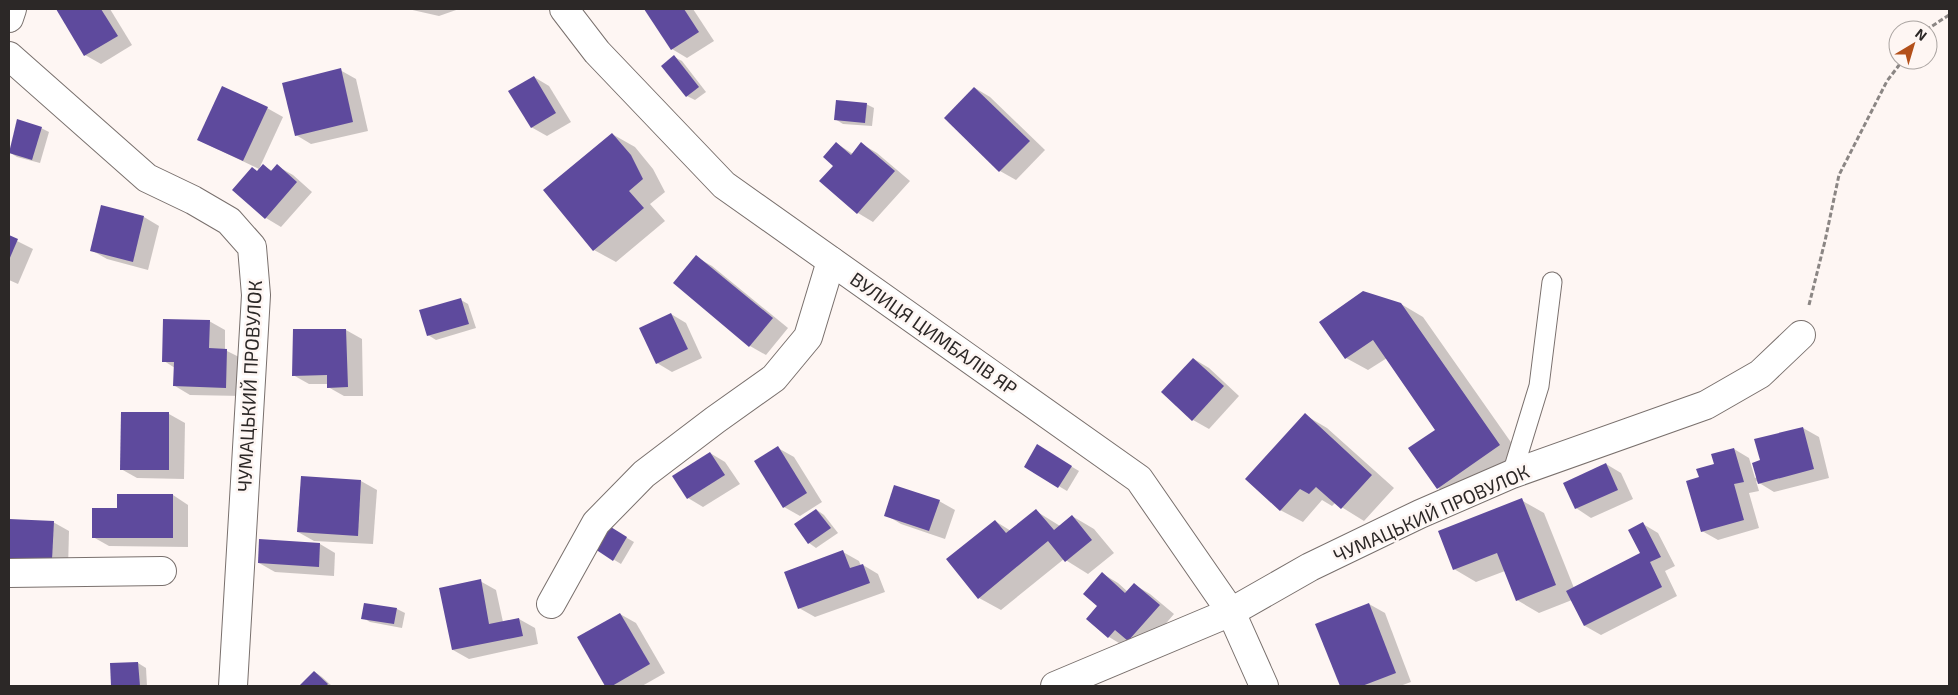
<svg xmlns="http://www.w3.org/2000/svg" width="1958" height="695" viewBox="0 0 1958 695" font-family="'Exo 2',sans-serif">
  <style>
    .shadow { fill: #0003 }
    .building { fill: #5e4a9d }
    .lines { fill: none; stroke-linecap: round; stroke-linejoin: round }
    .lane-casing { stroke: #79706d; stroke-width: 21 }
    .street-casing { stroke: #79706d; stroke-width: 30 }
    .path { stroke: #8b8684; stroke-width: 3; stroke-dasharray: 5 2.5; stroke-linecap: butt }
    .lane { stroke: #fff; stroke-width: 19 }
    .street { stroke: #fff; stroke-width: 28 }
    .labels { text-anchor: middle; dominant-baseline: central; stroke-width: 5; stroke-linejoin: round; paint-order: stroke }
    .street-label { font-size: 19px; fill: #2c2827; stroke: #fef6f3 }
  </style>
  <rect width="100%" height="100%" fill="#fef6f3"/>
  <g class="shadow">
    <polygon points="57,9 110,9 132,45 101,64 85,55"/>
    <polygon points="408,9 459,9 439,16"/>
    <polygon points="646,9 693,9 714,41 687,58 672,49"/>
    <polygon points="674,57 682,61 706,92 695,100 687,96"/>
    <polygon points="340,70 356,79 368,131 311,144 296,135"/>
    <polygon points="534,77 549,86 571,122 547,136 531,127"/>
    <polygon points="975,88 990,97 1045,150 1016,180 1000,171 945,118"/>
    <polygon points="866,104 874,108 872,126 843,124 835,119"/>
    <polygon points="267,108 283,117 259,169 198,140"/>
    <polygon points="18,121 41,128 49,132 40,163 17,157 9,152"/>
    <polygon points="612,134 635,147 653,169 665,192 650,204 665,221 616,262 594,250"/>
    <polygon points="836,143 853,154 862,144 877,153 910,181 873,222 858,213 821,181 835,165"/>
    <polygon points="263,166 273,171 277,166 293,175 312,192 281,227 266,218 258,172"/>
    <polygon points="144,217 159,226 148,270 107,259 91,250"/>
    <polygon points="9,237 33,249 18,284 9,280"/>
    <polygon points="696,257 712,266 788,328 766,355 750,346"/>
    <polygon points="461,300 468,304 476,328 436,340 428,335"/>
    <polygon points="1401,304 1423,317 1522,458 1460,501 1438,488 1437,430 1387,358 1368,370 1346,358"/>
    <polygon points="671,314 686,323 702,358 672,372 657,363"/>
    <polygon points="209,321 225,330 225,350 243,359 242,396 190,395 175,386 175,368 164,361"/>
    <polygon points="346,330 362,339 363,396 344,396 328,387 328,384 309,384 293,375 294,331"/>
    <polygon points="1194,359 1209,368 1239,396 1209,429 1193,420 1163,392"/>
    <polygon points="122,413 169,414 185,423 184,479 137,478 121,469"/>
    <polygon points="1305,415 1327,428 1394,488 1364,521 1335,503 1332,506 1322,500 1303,522 1280,510"/>
    <polygon points="1803,428 1819,437 1829,478 1774,492 1756,481 1759,491 1749,493 1759,528 1718,540 1702,531 1700,478 1734,449 1749,458 1755,478 1757,477 1761,461"/>
    <polygon points="1037,446 1079,471 1067,491 1025,466"/>
    <polygon points="778,448 794,457 822,502 800,516 784,507"/>
    <polygon points="710,453 725,462 740,484 703,507 688,498"/>
    <polygon points="1606,464 1621,473 1633,499 1591,518 1576,508"/>
    <polygon points="302,477 361,481 377,490 373,544 314,541 298,532"/>
    <polygon points="173,495 188,505 188,547 109,546 93,537 118,510"/>
    <polygon points="1521,500 1544,513 1574,588 1642,554 1643,524 1658,533 1675,566 1665,571 1677,596 1601,635 1585,626 1572,600 1539,613 1517,600 1505,571 1476,582 1454,569"/>
    <polygon points="939,501 955,510 945,539 901,524 886,515"/>
    <polygon points="817,510 824,515 838,533 816,548 809,543"/>
    <polygon points="1036,511 1060,526 1072,516 1094,529 1114,553 1088,574 1064,559 1001,610 979,598 995,521 1011,531"/>
    <polygon points="10,521 53,522 69,531 68,569 24,567 9,558"/>
    <polygon points="606,526 634,542 621,564 593,547"/>
    <polygon points="320,544 335,553 334,576 275,572 259,563"/>
    <polygon points="843,552 859,561 861,566 863,565 878,574 885,592 815,617 799,608"/>
    <polygon points="1103,574 1118,583 1128,592 1135,585 1150,594 1174,614 1144,649 1124,646 1109,637 1088,618 1099,605"/>
    <polygon points="480,581 496,590 503,622 519,619 535,628 538,644 469,659 453,650"/>
    <polygon points="1369,604 1385,613 1411,682 1400,686 1341,686 1317,624"/>
    <polygon points="397,609 405,613 402,628 370,622 363,618"/>
    <polygon points="620,614 636,623 665,673 642,686 607,686 579,638"/>
    <polygon points="138,663 146,668 147,686 112,686 111,665"/>
    <polygon points="315,672 322,677 332,686 302,686"/>
  </g>
  <g class="building">
    <polygon points="56,9 101,9 118,36 84,56"/>
    <polygon points="644,9 684,9 699,32 671,50"/>
    <polygon points="674,55 699,87 686,97 661,66"/>
    <polygon points="341,68 353,122 295,136 282,83"/>
    <polygon points="534,76 556,113 531,128 508,91"/>
    <polygon points="222,86 268,107 243,161 197,140"/>
    <polygon points="974,87 1030,141 999,172 944,118"/>
    <polygon points="836,100 867,103 865,123 834,120"/>
    <polygon points="17,119 42,127 32,160 9,153"/>
    <polygon points="612,133 631,155 643,179 629,191 644,208 593,251 543,190"/>
    <polygon points="836,142 851,155 861,142 895,171 857,214 819,181 833,166 823,157"/>
    <polygon points="263,164 271,171 277,164 297,182 265,219 232,190 252,167 257,171"/>
    <polygon points="101,205 144,216 133,262 90,251"/>
    <polygon points="9,235 18,239 9,260"/>
    <polygon points="696,255 773,318 749,347 673,283"/>
    <polygon points="1363,291 1401,303 1500,445 1437,489 1408,448 1435,430 1373,340 1345,359 1319,322"/>
    <polygon points="461,298 469,324 427,336 419,310"/>
    <polygon points="671,313 688,349 656,364 639,328"/>
    <polygon points="163,319 210,320 209,348 227,349 226,388 173,386 174,362 162,362"/>
    <polygon points="293,329 346,329 348,387 327,388 327,375 292,376"/>
    <polygon points="1193,358 1224,386 1192,421 1161,392"/>
    <polygon points="121,412 169,412 169,470 120,470"/>
    <polygon points="1305,413 1372,475 1341,509 1316,487 1309,494 1300,489 1280,511 1245,479"/>
    <polygon points="1803,427 1814,469 1758,484 1752,463 1760,460 1754,439"/>
    <polygon points="1037,444 1072,466 1058,488 1024,467"/>
    <polygon points="778,446 807,493 783,508 754,461"/>
    <polygon points="1734,448 1744,482 1734,484 1744,520 1701,532 1686,481 1699,477 1696,469 1714,464 1711,454"/>
    <polygon points="710,452 725,475 687,499 672,476"/>
    <polygon points="1606,463 1618,490 1575,509 1563,483"/>
    <polygon points="301,476 361,480 358,536 297,532"/>
    <polygon points="894,485 940,500 929,531 884,516"/>
    <polygon points="117,494 173,494 173,538 92,538 92,508 117,508"/>
    <polygon points="1522,498 1556,585 1516,601 1497,553 1453,570 1438,531"/>
    <polygon points="816,509 831,528 808,544 794,524"/>
    <polygon points="1036,509 1054,530 1072,515 1092,540 1065,562 1048,541 978,599 946,559 995,520 1006,533"/>
    <polygon points="9,519 54,521 52,560 9,558"/>
    <polygon points="1643,522 1661,557 1650,562 1662,587 1584,626 1566,591 1640,553 1628,530"/>
    <polygon points="606,524 627,537 613,561 592,547"/>
    <polygon points="259,539 320,543 319,567 258,563"/>
    <polygon points="843,550 850,568 863,564 870,583 798,609 784,572"/>
    <polygon points="1102,572 1125,593 1134,583 1160,605 1128,641 1115,630 1108,638 1086,619 1097,606 1083,594"/>
    <polygon points="481,579 489,624 519,618 523,636 452,650 439,588"/>
    <polygon points="364,603 397,608 394,624 361,619"/>
    <polygon points="1369,603 1396,673 1362,686 1340,686 1315,624"/>
    <polygon points="620,613 650,664 612,686 605,686 577,637"/>
    <polygon points="138,662 140,686 111,686 110,663"/>
    <polygon points="314,671 328,684 326,686 299,686"/>
  </g>
  <g class="lines">
    <defs>
      <polyline id="lane" points="1512,474 1539,386 1552,282"/>
      <g id="street">
        <polyline points="564,9 597,52 724,185 1139,479 1231,612 1264,686"/>
        <polyline points="9,18 12,9"/>
        <polyline points="9,56 147,178 193,200 229,221 252,247 256,295 233,686"/>
        <polyline points="9,573 162,571"/>
        <polyline points="551,604 596,523 644,474 715,420 774,378 808,337 831,261"/>
        <polyline points="1055,686 1231,612 1310,567 1420,514 1512,474 1706,405 1760,374 1801,335"/>
      </g>
    </defs>
    <use href="#lane" class="lane-casing"/>
    <use href="#street" class="street-casing"/>
    <g class="path">
      <polyline points="1926,30 1949,15"/>
      <polyline points="1809,305 1825,241 1839,175 1887,81 1903,60"/>
    </g>
    <use href="#lane" class="lane"/>
    <use href="#street" class="street"/>
  </g>
  <g class="labels">
    <g class="street-label">
      <text transform="translate(934 333) rotate(35)">ВУЛИЦЯ ЦИМБАЛІВ ЯР</text>
      <text transform="translate(249 386) rotate(-87)">ЧУМАЦЬКИЙ ПРОВУЛОК</text>
      <text transform="translate(1431 513) rotate(-24)">ЧУМАЦЬКИЙ ПРОВУЛОК</text>
    </g>
  </g>
  <rect width="1958" height="695" fill="none" stroke="#2c2827" stroke-width="20"/>
  <g transform="translate(1913 45) rotate(38)"><circle r="24" fill="#fef6f3" stroke="#aaa4a1"/>
  <path d="M0-4L9 19L0 12L-9 19Z" fill="#b3501a"/>
  <text y="-8" font-size="14" font-weight="bold" text-anchor="middle" fill="#2c2827">N</text>
  </g>
</svg>
